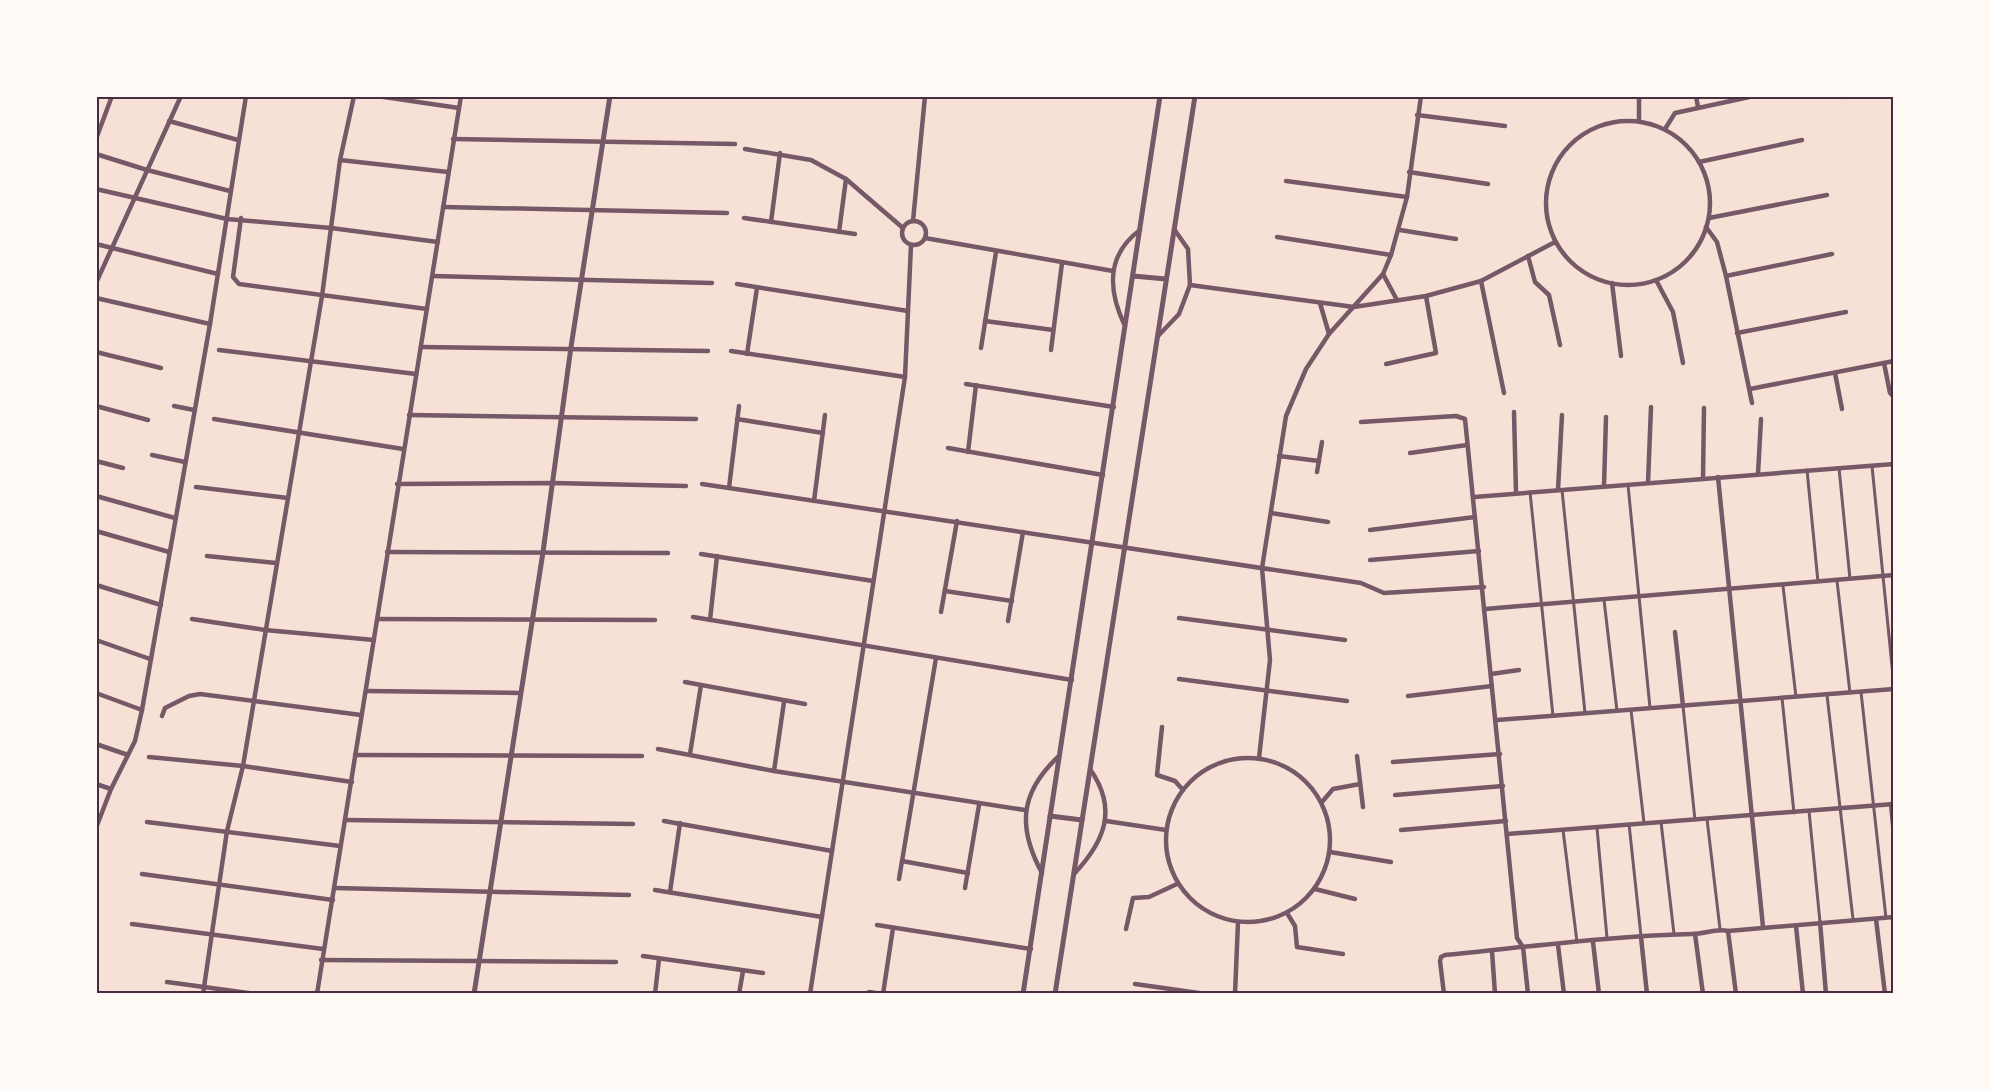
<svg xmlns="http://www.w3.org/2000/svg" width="1990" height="1090" viewBox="0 0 1990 1090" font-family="'Times New Roman',serif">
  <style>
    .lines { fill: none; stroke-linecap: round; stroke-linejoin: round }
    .pedestrian { stroke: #755966; stroke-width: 3 }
    .minor { stroke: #755966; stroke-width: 4.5 }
    .tertiary { stroke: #755966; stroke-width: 5 }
    .neatline { fill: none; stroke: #4a2c40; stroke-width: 2 }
  </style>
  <rect width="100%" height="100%" fill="#f7e1d7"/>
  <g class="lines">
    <g class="pedestrian">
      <polyline points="1872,466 1894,686"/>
      <polyline points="1839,468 1850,579"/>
      <polyline points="1807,470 1818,582"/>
      <polyline points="1628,485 1650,708"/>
      <polyline points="1562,490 1585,713"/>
      <polyline points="1530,492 1553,716"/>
      <polyline points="1837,581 1850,693"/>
      <polyline points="1783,586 1796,697"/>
      <polyline points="1604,600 1617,711"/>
      <polyline points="1861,692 1886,918"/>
      <polyline points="1827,695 1853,919"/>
      <polyline points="1782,698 1794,813"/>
      <polyline points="1683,706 1695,820"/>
      <polyline points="1631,710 1644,823"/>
      <polyline points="1809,811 1820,922"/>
      <polyline points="1707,819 1720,929"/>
      <polyline points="1661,822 1674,934"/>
      <polyline points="1629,824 1641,936"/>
      <polyline points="1597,828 1607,938"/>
      <polyline points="1563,830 1577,942"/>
    </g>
    <g class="minor">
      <polyline points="377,96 459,108"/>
      <polyline points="1639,96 1639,121"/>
      <polyline points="1696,96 1698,107"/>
      <polyline points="1846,96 1846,97"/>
      <polyline points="1417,115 1505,126"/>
      <polyline points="169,121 238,140"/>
      <circle cx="1628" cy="203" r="82"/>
      <polyline points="1665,129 1675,113 1754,96"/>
      <polyline points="96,139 112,96"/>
      <polyline points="453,139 735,144"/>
      <polyline points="745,149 811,160 846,179 903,228"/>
      <polyline points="96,154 147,170 230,191"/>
      <polyline points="340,160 448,172"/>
      <polyline points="1699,162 1802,140"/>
      <polyline points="1409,172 1488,184"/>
      <polyline points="1286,181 1407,197"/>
      <polyline points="96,189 227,219 331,228 438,242"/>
      <polyline points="443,207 727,213"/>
      <polyline points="241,218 233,277 239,284 427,309"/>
      <polyline points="744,218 855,234"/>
      <polyline points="1709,218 1827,195"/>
      <polyline points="913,221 925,96"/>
      <circle cx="914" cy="233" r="12"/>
      <polyline points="771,222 780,153"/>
      <polyline points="1706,227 1717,242 1726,276 1752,403"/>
      <polyline points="1400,230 1456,239"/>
      <polyline points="839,232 846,179"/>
      <polyline points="1277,237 1391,255"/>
      <polyline points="925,238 1113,271"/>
      <polyline points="96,244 218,274"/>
      <polyline points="1528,256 1535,282 1549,295 1560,345"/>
      <polyline points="1383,274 1397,300"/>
      <polyline points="433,276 712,283"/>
      <polyline points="1726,276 1832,254"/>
      <polyline points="1656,280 1673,312 1683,363"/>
      <polyline points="1481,281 1504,393"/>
      <polyline points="96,283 181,96"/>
      <polyline points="1612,283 1621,356"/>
      <polyline points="737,284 908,311"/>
      <polyline points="1190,285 1354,307 1426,296 1481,281 1555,242"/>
      <polyline points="96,298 210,324"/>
      <polyline points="1320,303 1329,334"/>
      <polyline points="985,321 1053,330"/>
      <path d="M1125,326c-17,-35 -19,-71 15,-96"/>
      <polyline points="1737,333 1846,312"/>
      <polyline points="1158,336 1179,314 1190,285 1188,249 1174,229"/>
      <polyline points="421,347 708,351"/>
      <polyline points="981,348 996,252"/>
      <polyline points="219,350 416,374"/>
      <polyline points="1051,350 1062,263"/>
      <polyline points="731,351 905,377"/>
      <polyline points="96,352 161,368"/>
      <polyline points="747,354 757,288"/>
      <polyline points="1884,363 1890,393 1894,397"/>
      <polyline points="1386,364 1436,353 1426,296"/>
      <polyline points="1835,373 1842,409"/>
      <polyline points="966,384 1114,407"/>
      <polyline points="1750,389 1894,361"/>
      <polyline points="96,406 148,420"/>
      <polyline points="174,406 194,410"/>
      <polyline points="1514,412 1516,493"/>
      <polyline points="409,415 696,419"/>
      <polyline points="214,419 403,449"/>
      <polyline points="737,419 823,433"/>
      <polyline points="1361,422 1456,416 1465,419 1517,938 1523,947 1528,994"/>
      <polyline points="948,448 1103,475"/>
      <polyline points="968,452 976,385"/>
      <polyline points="1410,453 1467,445"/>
      <polyline points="152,455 185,462"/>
      <polyline points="1279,456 1319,461"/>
      <polyline points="96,461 123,468"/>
      <polyline points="1317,472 1322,442"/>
      <polyline points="1758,474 1761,419"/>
      <polyline points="1718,477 1763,927"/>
      <polyline points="1703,478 1704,408"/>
      <polyline points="1648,483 1651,407"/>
      <polyline points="397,484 553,483 686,486"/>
      <polyline points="702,484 1361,583 1384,593 1484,587"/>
      <polyline points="1604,486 1606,417"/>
      <polyline points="196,487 288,498"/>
      <polyline points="729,488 739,406"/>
      <polyline points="1558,490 1562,415"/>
      <polyline points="96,496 175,518"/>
      <polyline points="1474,497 1894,464"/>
      <polyline points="814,501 825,415"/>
      <polyline points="1271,513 1328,522"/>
      <polyline points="1370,530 1475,517"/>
      <polyline points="96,531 169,552"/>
      <polyline points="387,552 668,553"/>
      <polyline points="701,554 873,581"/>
      <polyline points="207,556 276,563"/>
      <polyline points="1370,560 1479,551"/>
      <polyline points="96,585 161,605"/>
      <polyline points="945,591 1012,601"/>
      <polyline points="1485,609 1894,575"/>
      <polyline points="941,612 957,521"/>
      <polyline points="693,617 1072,680"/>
      <polyline points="1179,618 1345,640"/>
      <polyline points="192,619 265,630 374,640"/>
      <polyline points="378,619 655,620"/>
      <polyline points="710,620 717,556"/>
      <polyline points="1008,621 1023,532"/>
      <polyline points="1675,632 1683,706"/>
      <polyline points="96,640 150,659"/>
      <polyline points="1491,674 1519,670"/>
      <polyline points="1179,679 1347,701"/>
      <polyline points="685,682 805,704"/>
      <polyline points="366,691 520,693"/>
      <polyline points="96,693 142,710"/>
      <polyline points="1408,696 1492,686"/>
      <polyline points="162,716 165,708 189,696 200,694 361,715"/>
      <polyline points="1497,720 1894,689"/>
      <polyline points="1162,727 1157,775 1175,781 1183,790"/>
      <polyline points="96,744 128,755"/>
      <polyline points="658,749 774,771 1025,810"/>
      <polyline points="690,754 701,685"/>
      <polyline points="355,755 642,756"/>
      <polyline points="1357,756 1363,807"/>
      <polyline points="149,757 243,766 352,782"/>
      <circle cx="1248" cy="840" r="82"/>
      <polyline points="1259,758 1270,660 1262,568 1286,416 1306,369 1329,334 1383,274 1391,255 1407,197 1421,96"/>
      <polyline points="1393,762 1500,754"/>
      <polyline points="774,771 784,702"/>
      <polyline points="96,784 111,789"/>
      <polyline points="1395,795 1503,786"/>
      <polyline points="1322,802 1333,789 1360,784"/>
      <polyline points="1891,804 1894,835"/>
      <polyline points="345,820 633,824"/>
      <polyline points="664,821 832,851"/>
      <polyline points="1106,821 1166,830"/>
      <polyline points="147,822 340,846"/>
      <polyline points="96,828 111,789 135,741 142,710 210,324 246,96"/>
      <polyline points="1401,830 1506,821"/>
      <polyline points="1507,834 1894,804"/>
      <polyline points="1330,852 1391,862"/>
      <polyline points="902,861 968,873"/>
      <path d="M1042,873c-25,-46 -22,-81 17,-117"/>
      <polyline points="142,874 333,900"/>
      <path d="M1074,874c31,-33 44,-65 16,-105"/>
      <polyline points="899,879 936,658"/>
      <polyline points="335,888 629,895"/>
      <polyline points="965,888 979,805"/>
      <polyline points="1315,889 1355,899"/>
      <polyline points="655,890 822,917"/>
      <polyline points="670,892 680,823"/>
      <polyline points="1287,913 1295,926 1297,947 1343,954"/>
      <polyline points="1876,919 1885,994"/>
      <polyline points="1820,922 1826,994"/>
      <polyline points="132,924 323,949"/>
      <polyline points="877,925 1031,949"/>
      <polyline points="1796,926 1803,994"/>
      <polyline points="1126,929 1133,898 1149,897 1177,884"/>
      <polyline points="1728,931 1736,994"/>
      <polyline points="1695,934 1703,994"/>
      <polyline points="1641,937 1647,994"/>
      <polyline points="1593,942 1599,994"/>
      <polyline points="1558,945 1564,994"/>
      <polyline points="1492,951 1495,994"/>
      <polyline points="643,956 763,973"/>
      <polyline points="321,960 616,962"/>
      <polyline points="167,982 256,994"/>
      <polyline points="1135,984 1206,994"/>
      <polyline points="869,992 882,994"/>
      <polyline points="203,994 227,831 243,766 322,296 340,160 354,96"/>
      <polyline points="317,994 461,96"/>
      <polyline points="655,994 659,959"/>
      <polyline points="739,994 743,971"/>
      <polyline points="810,994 905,377 911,245"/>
      <polyline points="883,994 893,928"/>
      <polyline points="1235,994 1238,922"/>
      <path d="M1444,994l-4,-33 1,-4 4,-2c82,-8 165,-19 247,-21 13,0 24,-6 36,-3l166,-14"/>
    </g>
    <g class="tertiary">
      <polyline points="1133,276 1166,279"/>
      <polyline points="1050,816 1082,820"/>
      <polyline points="474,994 543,552 571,347 610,96"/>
      <polyline points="1023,994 1160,96"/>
      <polyline points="1055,994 1195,96"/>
    </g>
  </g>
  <rect width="1990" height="1090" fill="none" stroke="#fffaf5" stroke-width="195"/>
  <rect x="98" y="98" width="1794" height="894" class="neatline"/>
</svg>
